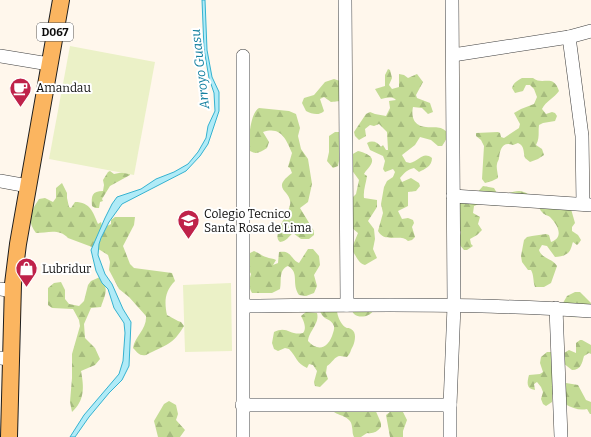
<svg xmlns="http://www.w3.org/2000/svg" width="591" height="437" viewBox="0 0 591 437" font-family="Bitter,serif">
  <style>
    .forest { fill: url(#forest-firs) }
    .pitch { fill: #ebf1c7 }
    .water { fill: #b0ebf7; stroke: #35b2d0 }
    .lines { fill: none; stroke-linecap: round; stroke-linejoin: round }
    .minor-casing { stroke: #3f3f3f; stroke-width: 14 }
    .major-casing { stroke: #1d1d1d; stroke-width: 18 }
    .minor { stroke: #fff; stroke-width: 13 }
    .major { stroke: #fbb560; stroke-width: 16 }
    .labels { text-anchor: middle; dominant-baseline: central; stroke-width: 4; stroke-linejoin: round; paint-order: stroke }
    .shield { fill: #fff; stroke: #555; stroke-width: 1 }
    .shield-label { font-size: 11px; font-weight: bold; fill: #0c0c0c }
    .poi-label { font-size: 12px; fill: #0c0c0c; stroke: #fff; text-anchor: start }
    .water-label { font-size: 13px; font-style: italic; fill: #1480a0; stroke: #fff }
  </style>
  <defs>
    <pattern id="forest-firs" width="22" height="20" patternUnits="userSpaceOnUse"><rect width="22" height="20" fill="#c3db94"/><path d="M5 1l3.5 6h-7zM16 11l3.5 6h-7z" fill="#a6bb7e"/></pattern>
  </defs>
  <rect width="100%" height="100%" fill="#fff7ec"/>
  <g class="forest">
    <path d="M388,69l2,1 2,8 -3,7 3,4 7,-2v-13l5,1 4,3 9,-4 6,8 -7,13 1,3 13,5 3,9 -5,2 -6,-6 -9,-1c-2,10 1,19 13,20 8,1 14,-2 21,5v6l-5,8h-4l-7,-6 -11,-3 -5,8 -13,10 4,7 4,1c9,-2 13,-12 22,-5 0,8 -7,11 -13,14l-5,-4c-7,2 -9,4 -14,10l2,4 9,-4 8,5 1,3 -4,5 -8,1v14l-10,5 4,8 6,-1 5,2 1,3 -2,4 3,10 -3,3 -4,1c-8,-8 -23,3 -30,-10l5,-18 -2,-9 3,-17 3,-6 6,-4 2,-5 -2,-3 -8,3 -2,-3 2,-8 -2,-5 -13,-6 -3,-7c5,-3 11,-1 14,4l2,-2 3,5h2l-1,-18 -8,-8 -5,2 -4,-1 -5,4 1,7 -7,4 -4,-4 -1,-4 12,-18 4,-2 5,2 11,2 4,-8 -1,-7 7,-1c-4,-4 -10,-2 -15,-1l-6,-10 10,-3v-11z"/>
    <path d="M522,78h11c10,8 20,-5 26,13 -5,7 -13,10 -17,18l4,5 6,-2 3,1 2,3 -2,5 -12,2 -4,2c-1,7 1,13 -3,20l6,4 2,6 -6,4 -8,3 -5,-4c-2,-6 0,-12 -7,-15l-5,2c-11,-4 -13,5 -14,13 0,2 -2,4 -2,6 -1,4 1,9 1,14l-6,3 -7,2 -3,-4 2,-33 -3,-6 -5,-4v-3l22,-1 2,1 1,4 3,1 15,-10 1,-4 -6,-11 7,-4 13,-5 3,-7 -3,-8 -4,-4h-4l-3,6 -8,2 -3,-5c2,-6 5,-7 10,-10z"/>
    <path d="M334,79l6,2v20l-9,1 -7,-5 -4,2 4,12c-5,5 -12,3 -18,0l-4,-8 2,-5 10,-3 11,-13z"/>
    <path d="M259,108l30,3 7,3 4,14 -2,8 3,13 7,10 4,25 -4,18 -8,6 14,23v4l-5,4h-8l-8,-6c-5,4 -6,8 -13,9 -9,-7 8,-27 10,-37 3,-15 -21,-15 2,-32l-2,-5 -2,-1 4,-14c-6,-14 -11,-27 -29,-21l6,10 -2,6c-7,4 -10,7 -17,3 -2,-10 0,-38 9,-43z"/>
    <polygon points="335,132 340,132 344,157 339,161 338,166 333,168 327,161 329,152 329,136"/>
    <path d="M358,151c7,2 19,5 12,15 -2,3 -4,4 -6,8l3,2c-1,7 -4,15 -3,22l13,2v7l-9,14 6,8 1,10 -2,10 4,9 -12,7c-8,-2 -8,-10 -14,-15l7,-17 -6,-5v-30l4,-4 3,-14 -8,-11v-14z"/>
    <path d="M110,171l4,3 15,-3 1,4 -20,11 -8,13 1,2 -3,1 -1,6h-4l-3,-2c-1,-10 0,-15 11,-15l1,-6 -1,-5 5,-8z"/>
    <path d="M62,183l5,10v5l2,9 2,1 4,-6c15,0 18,10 23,22l3,-2 1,4h5l4,-2v-4l4,-3h20l-1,8 -11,21 7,18 4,4 38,5 3,8c-10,10 -11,20 -8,34l11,6 3,1 3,4c-11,19 -19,19 -38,29 -7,1 -8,-2 -13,-7 2,-12 14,-19 13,-32l-17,-19 -10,-8 -10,-19 1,-8 -2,-7 -8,-5 -32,-12c-9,-10 -21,-5 -32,-5 -10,-13 -5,-22 3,-34l6,-1 8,4 3,-4v-10z"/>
    <path d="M483,186l11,2 4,7c13,0 20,-9 31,0l-28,11 -22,-2 -5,2 -1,7 7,4 -2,7 4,6 -5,5 -7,4 1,5 2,2 -6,4h-3l-6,-7 3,-11 -4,-5 3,-6 -2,-18 18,-9z"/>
    <path d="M539,206l32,3 4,14 -3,4v4l6,4 3,5 -2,3 -2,2 -4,-3c-1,2 -1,4 -2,6 -2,7 -10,9 -16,9l-8,-11 -5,-1 -3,5c3,9 13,8 18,16l-6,17 -7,4h-9c-2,-5 -1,-12 -4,-17h-3l-6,-8 -1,-6 3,-16 3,-3 5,-1 14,-2 3,1 2,7c14,-5 6,-18 -1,-25 -3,-2 -6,-2 -8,-5 -2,-2 -2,-3 -3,-6z"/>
    <path d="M308,249h5l6,7 1,9 -6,10 3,11 -3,7 -8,3 -7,-1c-8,-12 1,-22 -11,-29 -10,4 -6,15 -8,23l-8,4h-20c-4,-7 -3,-12 -1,-19l-6,-11 3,-9 6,-3c5,2 8,5 12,6 4,2 7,1 10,3l-3,5 5,-2 1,-11c13,-2 11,7 20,11z"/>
    <path d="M100,277c9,13 6,15 1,30l-10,1 -7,16 1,14 10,10 5,11 -5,6 -14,6c3,16 4,29 -9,41l-2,-10 2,-24v-24l8,-28 -1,-6 -6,-11 -21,-1 -4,-3v-17l6,-5 7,-1 4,8v9l4,5 10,2 5,-5 4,-16 3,-4z"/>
    <path d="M575,292h5l11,11c-2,11 -12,17 -22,13l-6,-13 4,-7z"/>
    <path d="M346,295l4,3 3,5c7,3 12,-1 19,3l1,5c-3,5 -13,8 -19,3 -1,-1 -2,-4 -4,-5l-9,-2 -4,3c0,6 4,14 8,17 3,2 3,0 6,2 6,3 4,12 2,17 -3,5 -2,7 -6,11 -2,0 -5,-1 -7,-1 -5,0 -8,7 -13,10l-1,7 2,6 -8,8 -5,-1 -1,-4 3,-11 -4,-6 -4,-1 -2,4c-11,-5 -10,-11 -18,-19l-4,-1 -7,3 -4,-2 -2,-6 2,-11c13,-7 16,4 29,1 4,-4 1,-12 -2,-17l5,-4 11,1c3,10 -8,18 -9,28 11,12 21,6 25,-8 1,-3 2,-6 0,-9 -3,-6 -10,-3 -14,-15l3,-2 9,5z"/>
    <path d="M582,340l9,5v9l-2,-1 -5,3c-2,7 -3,14 -12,14l-9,-7 1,-10 5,-3 7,3v-10l4,-3z"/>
    <path d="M547,352h4l3,3 6,32 6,-4 12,2 8,15 5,2v12h-1l-3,-5c-13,3 -26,-7 -34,-15l-1,1v7l-6,4 -3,-2 -2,-5 2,-7 -2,-5 -4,-5 -3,2 1,6c-9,-1 -8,-8 -6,-15l11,-1 3,-2 -3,-9 1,-6z"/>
    <polygon points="169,401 176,405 178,414 176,420 185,430 180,437 158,437 154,421 164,404"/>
    <path d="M342,406l32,1 7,16v4c-4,5 -8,7 -14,6l-6,4h-7c-2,-4 -1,-6 -2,-10 0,-10 -12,-11 -18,-15z"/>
    <polygon points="395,408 402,410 407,420 403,431 403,437 390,437 386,415"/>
  </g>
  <g class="pitch">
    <polygon points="70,46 155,62 134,175 49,159"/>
    <polygon points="231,283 232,351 185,352 183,285"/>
  </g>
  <polygon class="water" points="202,0 205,0 207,50 212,77 219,92 219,111 208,144 200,156 186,171 122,204 109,222 101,238 99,244 98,255 105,274 112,284 123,309 131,322 129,366 122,380 109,393 89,417 75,437 70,437 84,415 119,374 123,361 125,333 124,323 114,308 108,289 102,283 96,271 91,250 105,218 112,204 117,197 141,189 156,179 174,172 188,164 198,152 206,138 208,126 215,111 214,93 209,78 204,49"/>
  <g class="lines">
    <defs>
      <g id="minor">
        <polyline points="345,0 347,305"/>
        <polyline points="569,37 582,136 583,204"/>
        <polyline points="453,55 569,37 591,31"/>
        <polyline points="0,56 49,64"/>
        <polyline points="243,56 243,437"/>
        <polyline points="0,181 28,186"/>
        <polyline points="453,196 591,205"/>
        <polyline points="0,289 13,291"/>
        <path d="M244,306c116,-1 232,-3 347,5"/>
        <polyline points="556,308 561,437"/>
        <polyline points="0,358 10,359"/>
        <polyline points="242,405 450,405"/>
        <polyline points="450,437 450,405 454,306 452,0"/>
      </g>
      <polyline id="major" points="9,437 13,284 18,244 61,0"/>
    </defs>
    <use href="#minor" class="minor-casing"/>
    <use href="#major" class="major-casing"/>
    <use href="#minor" class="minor"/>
    <use href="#major" class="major"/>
  </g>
  <defs>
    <symbol id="cafe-pin" viewBox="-11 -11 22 30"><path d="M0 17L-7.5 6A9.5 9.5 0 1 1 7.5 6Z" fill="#bf224a" stroke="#fff"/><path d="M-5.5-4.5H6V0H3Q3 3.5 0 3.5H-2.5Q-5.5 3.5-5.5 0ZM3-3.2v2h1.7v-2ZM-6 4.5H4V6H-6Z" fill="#fff"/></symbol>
    <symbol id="school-pin" viewBox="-11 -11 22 30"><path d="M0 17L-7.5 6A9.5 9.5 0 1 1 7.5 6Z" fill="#bf224a" stroke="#fff"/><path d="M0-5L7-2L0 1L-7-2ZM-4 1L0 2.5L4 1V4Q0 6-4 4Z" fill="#fff"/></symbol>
    <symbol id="shop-pin" viewBox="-11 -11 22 30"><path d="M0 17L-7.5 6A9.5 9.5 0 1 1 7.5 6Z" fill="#bf224a" stroke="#fff"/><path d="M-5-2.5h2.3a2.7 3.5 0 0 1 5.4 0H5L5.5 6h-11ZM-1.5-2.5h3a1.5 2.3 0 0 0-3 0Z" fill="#fff"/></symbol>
  </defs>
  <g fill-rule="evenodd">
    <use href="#cafe-pin" x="8" y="76" width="25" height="34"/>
    <use href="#school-pin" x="176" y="208" width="25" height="34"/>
    <use href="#shop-pin" x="14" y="256" width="25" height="34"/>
  </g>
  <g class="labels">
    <rect class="shield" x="37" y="23" width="36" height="18" rx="3"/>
    <g class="shield-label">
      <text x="55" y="32">D067</text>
    </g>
    <g class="poi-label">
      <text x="36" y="88">Amandau</text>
      <text x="204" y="214">Colegio Tecnico<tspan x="204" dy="14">Santa Rosa de Lima</tspan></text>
      <text x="42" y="269">Lubridur</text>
    </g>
    <g class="water-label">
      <text transform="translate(200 69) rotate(-97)">Arroyo Guasu</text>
    </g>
  </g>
</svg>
